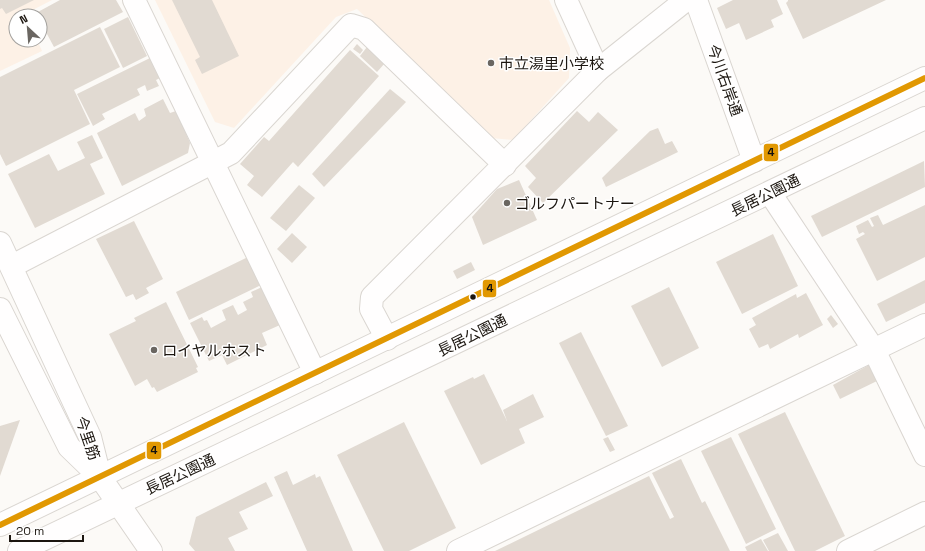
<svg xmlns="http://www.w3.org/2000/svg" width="925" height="551" viewBox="0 0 925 551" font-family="'Space Grotesk','Noto Sans JP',sans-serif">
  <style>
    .built { fill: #fdf1e6 }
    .building { fill: #e1dad2 }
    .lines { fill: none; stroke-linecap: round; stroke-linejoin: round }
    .street-casing { stroke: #dad6d1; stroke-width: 24 }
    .secondary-casing { stroke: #dad6d1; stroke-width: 24 }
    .highway-casing { stroke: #dad6d1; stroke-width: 24 }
    .street { stroke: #fffefe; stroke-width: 22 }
    .secondary { stroke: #fffefe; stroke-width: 22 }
    .highway { stroke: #fffefe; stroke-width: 22 }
    .bus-1-casing { stroke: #fff; stroke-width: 9 }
    .bus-1 { stroke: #e19802; stroke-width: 6 }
    .poi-dot { fill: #6a6661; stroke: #fff; stroke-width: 1.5 }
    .bus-dot { fill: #1c1610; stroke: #fff; stroke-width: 1.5 }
    .labels { text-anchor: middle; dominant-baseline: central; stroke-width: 3; stroke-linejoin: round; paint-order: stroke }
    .poi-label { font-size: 15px; fill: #1c1610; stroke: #fff; text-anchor: start }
    .street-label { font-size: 15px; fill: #1c1610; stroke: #fff }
    .line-badge { stroke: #fff; stroke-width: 1.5 }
    .pale-badge-label { font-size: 11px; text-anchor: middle; font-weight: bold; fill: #111 }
  </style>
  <rect width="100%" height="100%" fill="#fcfaf7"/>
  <g class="built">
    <polygon points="0,0 52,0 25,14 25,16 16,16 16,40 37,40 42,51 0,71"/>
    <polygon points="155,0 549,0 570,48 569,78 513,140 491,138 357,9 336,17 234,128 215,122"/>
  </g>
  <g class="building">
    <polygon points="0,0 34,0 6,14 2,8 0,9"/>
    <polygon points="60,0 116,0 123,12 54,47 40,21 40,16 37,16 36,13"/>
    <polygon points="172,0 212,0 239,56 202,74 195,60 200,57"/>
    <polygon points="733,0 777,0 783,14 771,20 774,27 746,40 739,23 726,29 717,8"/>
    <polygon points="788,0 886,0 803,39 786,3 788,1"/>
    <polygon points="128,17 147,56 123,68 104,29"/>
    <polygon points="100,27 120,67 74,90 90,124 6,166 0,154 0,77"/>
    <polygon points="357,44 363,50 360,54 353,49"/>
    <polygon points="367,47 385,63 377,72 360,56"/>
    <polygon points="350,50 379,76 298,167 293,162 262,197 247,185 254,176 240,164 264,137 269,141"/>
    <polygon points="150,58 160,78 156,80 159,86 147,91 145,85 137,89 140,95 102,114 105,119 93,126 77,94"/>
    <polygon points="390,89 406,102 324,187 312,174"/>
    <polygon points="163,99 170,113 176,111 182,124 190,143 188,153 122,186 97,133 135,113 139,121 146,116 144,109"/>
    <polygon points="577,111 589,122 598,112 618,130 543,203 528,187 536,178 525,166"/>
    <polygon points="658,128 665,144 672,141 678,152 606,187 602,178 650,131"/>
    <polygon points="92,135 103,158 90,164 105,194 35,228 8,174 49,154 58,171 85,158 77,142"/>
    <polygon points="924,161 925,187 822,237 811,216"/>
    <polygon points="519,180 537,220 483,245 472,217 497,189"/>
    <polygon points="299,185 315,198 286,231 270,218"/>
    <polygon points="925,205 925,257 877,281 856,239 865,234 863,232 859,234 856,226 868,220 872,227 874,226 870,218 878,215 883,225"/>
    <polygon points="134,221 163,279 146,288 149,293 136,300 133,294 126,297 96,239"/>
    <polygon points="292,233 307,247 292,263 277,249"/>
    <polygon points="773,234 798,286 742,314 716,262"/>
    <polygon points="248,257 261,285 189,320 176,292"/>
    <polygon points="471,262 475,270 457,279 453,271"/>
    <polygon points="925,280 925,303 886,322 877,304"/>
    <polygon points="262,287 280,325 262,333 267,345 227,365 222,355 209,361 190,323 202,317 204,321 207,320 211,328 226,320 222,310 233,305 238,315 247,310 243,302 253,297 251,292"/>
    <polygon points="669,287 699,348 662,367 631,306"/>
    <polygon points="806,293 823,325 799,338 798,334 770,349 768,344 759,348 749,329 756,325 752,318 796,294 797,298"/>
    <polygon points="166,302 198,367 196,368 198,372 157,392 154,387 152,388 147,379 135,386 109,334 136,321 134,318"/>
    <polygon points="831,315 838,324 833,328 827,319"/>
    <polygon points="581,332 628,426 606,436 559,343"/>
    <polygon points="869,365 877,381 840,399 833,385"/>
    <polygon points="484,374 507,421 503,410 533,394 544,417 519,429 525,443 481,465 444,391 473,377 474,379"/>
    <polygon points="785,412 845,536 815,551 795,551 738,434"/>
    <polygon points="20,420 0,476 0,426"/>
    <polygon points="404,422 456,528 409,551 384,551 337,455"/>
    <polygon points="608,437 615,450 610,452 603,439"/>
    <polygon points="731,437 776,529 746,544 701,451"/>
    <polygon points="681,459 702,503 705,501 730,551 495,551 649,476 670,519 674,517 652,473"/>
    <polygon points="287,471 293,485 315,474 316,478 320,476 353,551 307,551 274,477"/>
    <polygon points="266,482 273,496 239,512 248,529 228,538 235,551 195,551 189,544 196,517"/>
    <polygon points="778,533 788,551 769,551 763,540"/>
    <polygon points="761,539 768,551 747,551 745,547"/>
  </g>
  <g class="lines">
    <defs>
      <g id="street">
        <polyline points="134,0 315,373"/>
        <polyline points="566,0 598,70"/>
        <polyline points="696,0 754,161"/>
        <polyline points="770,193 874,350 925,455"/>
        <polyline points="12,266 231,153 351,25 364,29 505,165"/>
        <polyline points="387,339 371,309 372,297 598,70 686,0"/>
        <polyline points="458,551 925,325"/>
        <polyline points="848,551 925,513"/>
      </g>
      <g id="secondary">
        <polyline points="0,243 90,437 100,477"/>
        <polyline points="0,309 69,447 100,477 151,551"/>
      </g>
      <g id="highway">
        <polyline points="0,525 925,78"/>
        <polyline points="19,551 925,118"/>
      </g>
    </defs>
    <use href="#street" class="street-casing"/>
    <use href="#secondary" class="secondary-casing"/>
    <use href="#highway" class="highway-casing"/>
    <use href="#street" class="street"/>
    <use href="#secondary" class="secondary"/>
    <use href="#highway" class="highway"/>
    <defs>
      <polyline id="bus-1" points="0,525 925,78"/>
    </defs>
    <use href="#bus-1" class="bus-1-casing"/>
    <use href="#bus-1" class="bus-1"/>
  </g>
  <g class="poi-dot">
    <circle cx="491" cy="63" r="4"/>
    <circle cx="507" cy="203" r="4"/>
    <circle cx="154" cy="350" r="4"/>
  </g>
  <circle class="bus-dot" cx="473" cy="297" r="3.5"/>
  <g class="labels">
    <g class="poi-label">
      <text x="499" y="63">市立湯里小学校</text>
      <text x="515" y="203">ゴルフパートナー</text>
      <text x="162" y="350">ロイヤルホスト</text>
    </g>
    <g class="street-label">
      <text transform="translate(725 80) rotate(70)">今川右岸通</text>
      <text transform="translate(765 195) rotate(-26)">長居公園通</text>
      <text transform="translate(472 335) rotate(-26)">長居公園通</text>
      <text transform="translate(88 438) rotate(71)">今里筋</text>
      <text transform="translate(180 474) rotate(-25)">長居公園通</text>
    </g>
  </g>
  <g class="line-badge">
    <rect x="763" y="143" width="16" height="19" rx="4" fill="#e19802"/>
    <rect x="482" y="279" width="15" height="19" rx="4" fill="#e19802"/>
    <rect x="146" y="441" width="16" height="19" rx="4" fill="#e19802"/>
  </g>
  <g class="pale-badge-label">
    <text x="771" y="156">4</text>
    <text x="490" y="292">4</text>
    <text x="154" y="454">4</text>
  </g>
  <g transform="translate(28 28) rotate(334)"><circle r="19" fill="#ffffff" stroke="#a4a29f"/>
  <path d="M0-3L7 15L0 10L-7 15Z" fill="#6a6661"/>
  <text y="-6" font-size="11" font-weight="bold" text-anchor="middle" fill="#1c1610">N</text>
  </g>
  <path d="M10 535v6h73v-6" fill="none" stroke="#1c1610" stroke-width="2"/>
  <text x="16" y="535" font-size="12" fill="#1c1610" stroke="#ffffff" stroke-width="3" paint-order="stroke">20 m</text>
</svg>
